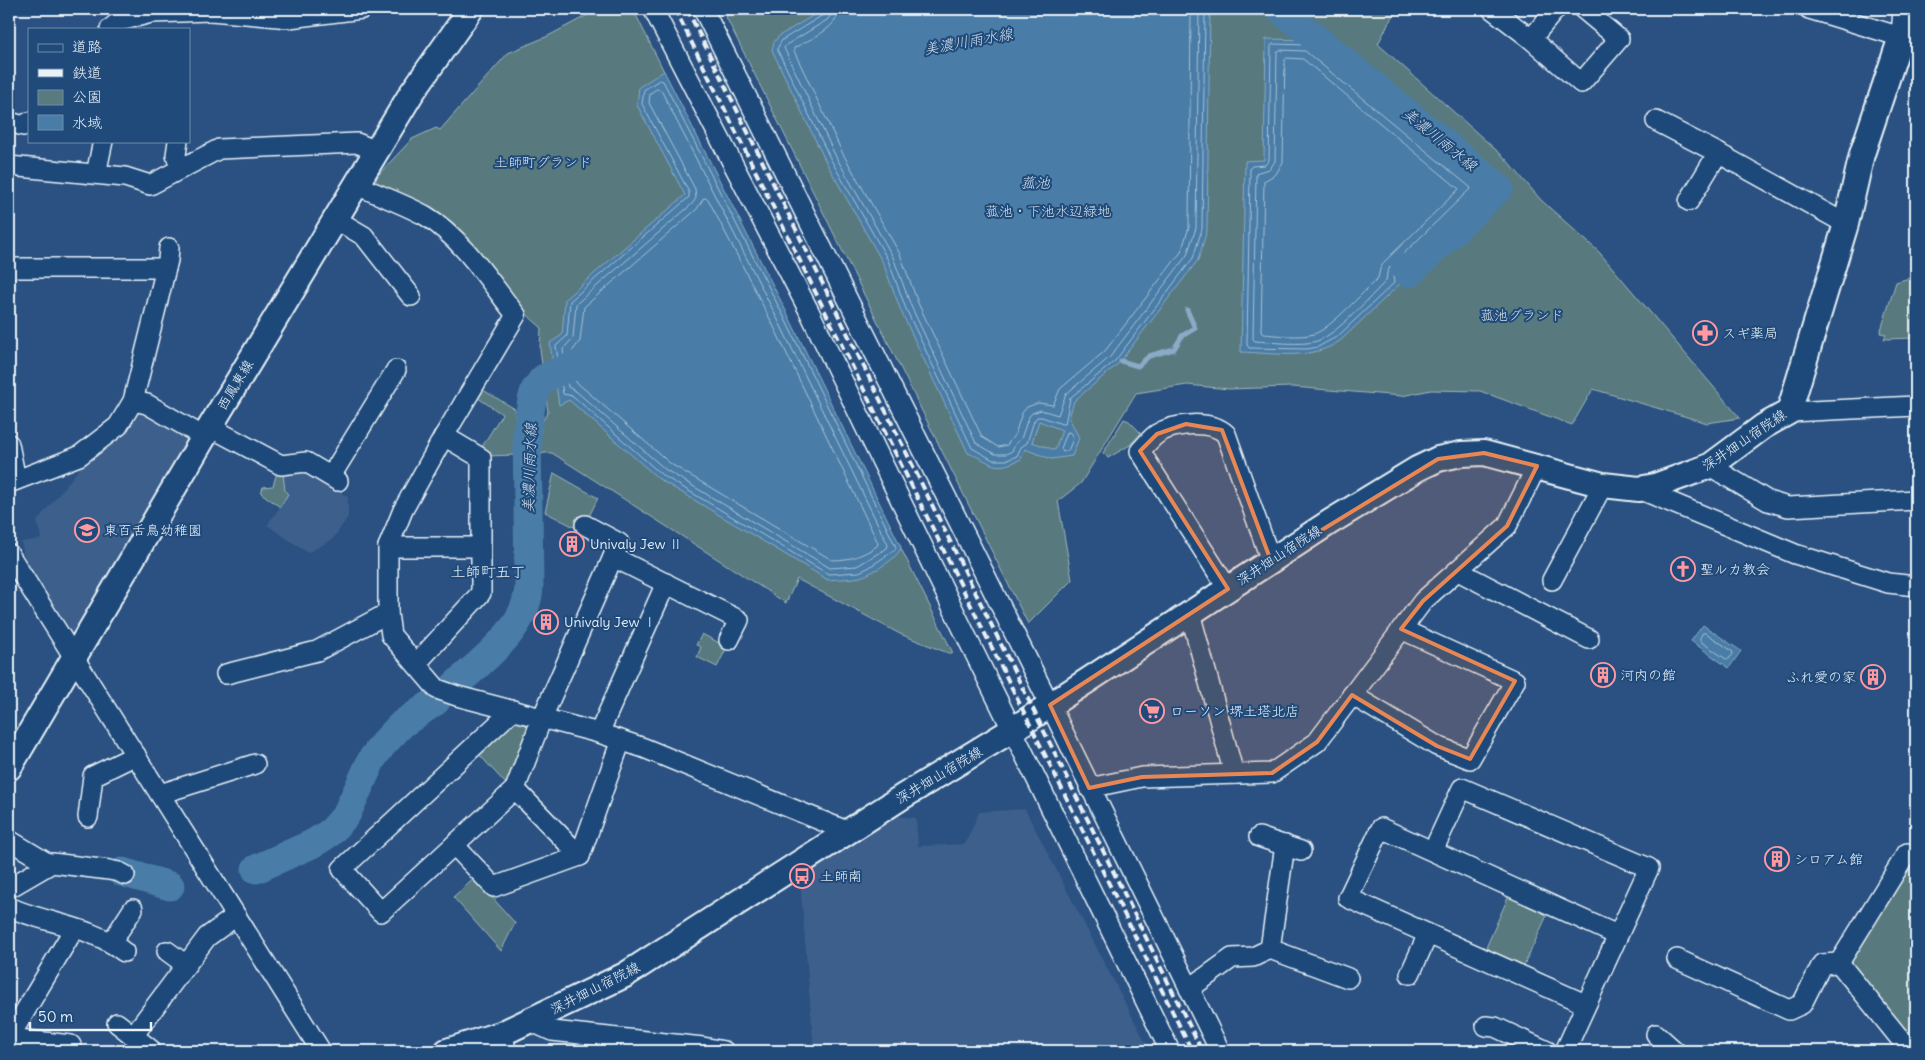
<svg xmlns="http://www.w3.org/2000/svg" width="1925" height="1060" viewBox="0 0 1925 1060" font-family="Delius,'Klee One',sans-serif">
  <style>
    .built { fill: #3c5e8c }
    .green { fill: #597a7e; stroke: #a0b6bb }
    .water { fill: #497ca6; stroke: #89abc7; fill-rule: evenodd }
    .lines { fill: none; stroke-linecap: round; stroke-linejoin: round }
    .shore { stroke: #a8c2d7; stroke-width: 1 }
    .stream { stroke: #89abc7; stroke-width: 5 }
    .river { stroke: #497ca6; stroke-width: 29 }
    .minor-casing { stroke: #e8f1f8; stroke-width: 22 }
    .major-casing { stroke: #e8f1f8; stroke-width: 28 }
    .minor { stroke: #1f4a7a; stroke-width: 19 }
    .major { stroke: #1f4a7a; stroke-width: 24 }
    .rail { stroke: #e8f1f8; stroke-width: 4; stroke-dasharray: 8 4; stroke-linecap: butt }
    .marked { fill: #e88753; fill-opacity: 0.2; stroke: #e88753; stroke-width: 4; stroke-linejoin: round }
    .labels { text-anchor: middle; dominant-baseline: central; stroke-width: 4; stroke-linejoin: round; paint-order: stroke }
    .park-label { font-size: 14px; fill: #d3dfe6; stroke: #1f4a7a }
    .poi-label { font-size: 14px; fill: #e8f1f8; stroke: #1f4a7a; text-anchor: start }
    .street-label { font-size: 14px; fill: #e8f1f8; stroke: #1f4a7a }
    .water-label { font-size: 15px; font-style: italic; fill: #d0dfec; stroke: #1f4a7a }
    .neighbourhood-label { font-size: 15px; fill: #e8f1f8; stroke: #1f4a7a }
  </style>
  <rect width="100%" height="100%" fill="#2a5181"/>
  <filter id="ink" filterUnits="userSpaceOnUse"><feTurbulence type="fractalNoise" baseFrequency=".02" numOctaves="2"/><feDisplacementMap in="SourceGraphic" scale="10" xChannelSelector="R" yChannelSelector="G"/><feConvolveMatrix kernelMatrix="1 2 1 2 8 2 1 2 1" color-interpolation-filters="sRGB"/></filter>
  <g filter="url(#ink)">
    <g class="built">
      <polygon points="137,406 192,435 72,638 26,564 21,542 41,539 37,521 93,452"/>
      <polygon points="303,468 348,497 348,517 333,539 308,553 267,525 280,507 276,504 283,473"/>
      <polygon points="1025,809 1150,1051 1047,1051 1012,1043 953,1051 814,1051 800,880 895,816 916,818 918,846 965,844 979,812"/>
    </g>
    <g class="green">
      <path d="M599,9h34l320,644h-5l-48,-19 -103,-55 -11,24 -234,-150h-8l-6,3 4,-34 6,-10 -8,-63 1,-22c-18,-14 -24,-25 -38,-43 -19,-26 -39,-51 -64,-71l-64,-28 2,-9 35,-37 24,-11 4,2 68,-77 40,-17z"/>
      <polygon points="736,9 1396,9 1378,44 1505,158 1541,200 1599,252 1740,418 1707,423 1593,389 1572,425 1480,391 1431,390 1402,396 1292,387 1229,389 1187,385 1136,393 1081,483 1058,501 1072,580 1028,624 726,17"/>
      <polygon points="1916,276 1916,338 1884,339 1886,334 1880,333 1896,282"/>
      <polygon points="483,390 515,409 516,455 486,456 480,450 502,414 478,398"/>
      <polygon points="1124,419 1129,421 1141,433 1130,445 1108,458 1103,453"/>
      <polygon points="277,472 283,473 285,491 288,494 280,507 261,493 263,487 273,486"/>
      <polygon points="554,473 598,498 582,531 545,512"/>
      <polygon points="702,634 727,647 717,667 697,657 701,647 696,645"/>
      <polygon points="510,719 525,723 528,729 514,774 505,783 476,751"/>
      <polygon points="1916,864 1916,1045 1850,964 1908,866"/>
      <polygon points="475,878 515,923 501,951 453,897"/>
      <polygon points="1509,895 1548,913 1523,968 1485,950"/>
    </g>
    <g class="water">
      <path d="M824,9h386l-3,221 -9,30 -80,104 -44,37 -5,17 10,20 -7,18 -21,3 -26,-10 -4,10c-29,14 -27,3 -53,-6l-67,-142 -18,-48 -57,-101 -54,-112 2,-8 5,-6zM1039,421l23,9 -7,20 -23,-8z"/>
      <path d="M1266,39l42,1 181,148 -92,88 6,5 -62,59c-28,21 -67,13 -100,12l4,-191 19,-1z"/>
      <path d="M664,71l124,244 113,232c-2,11 -30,27 -41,30 -10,2 -22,2 -32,3l-169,-101 -90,-79 -10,5 -9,-62 12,-8 3,-36 120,-104 -48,-90 2,-18z"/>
      <polygon points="1703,625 1741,651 1729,668 1691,641"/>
    </g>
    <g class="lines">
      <g class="shore">
        <polyline points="825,9 823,15 782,40 777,49 831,160 888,260 906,309 972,448 993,460 1007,460 1017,456 1021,447 1027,443 1034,421 1037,417 1042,417 1062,424 1065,424 1070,398 1115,361 1193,258 1202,229 1205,9"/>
        <polyline points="832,9 831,15 827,20 786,45 784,48 836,157 893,257 911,306 976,443 995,454 1006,454 1012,451 1016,443 1021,439 1028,418 1032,413 1041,410 1058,415 1066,394 1110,357 1187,255 1196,228 1199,9"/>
        <path d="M839,9c-1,20 -29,30 -45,39v3l49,103 57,100 18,49 64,134 16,10 9,-2 8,-11 7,-21 5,-6 11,-4 15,2 7,-16 45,-38 76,-99 8,-25 2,-218"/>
        <polygon points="1273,44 1307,45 1480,188 1394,272 1393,276 1394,283 1338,336 1318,347 1307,349 1249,348 1247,345 1250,168 1252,166 1265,165 1269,160 1271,46"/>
        <path d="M1280,50l25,1 166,137 -81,79 -3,6 -1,8c-16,16 -50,54 -69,60 -14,5 -46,1 -62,0l-2,-2 3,-165 2,-2 12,-3 5,-8 2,-108z"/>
        <path d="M1287,58l16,1 156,130 -75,73 -4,7 -2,9c-14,13 -48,51 -64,56 -14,4 -37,1 -51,0l-2,-2 3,-151 12,-7 7,-12 2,-102z"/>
        <polygon points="660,80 663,81 784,317 896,547 895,550 868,568 859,572 828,574 662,475 573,396 563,394 556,346 567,336 570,301 689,197 689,192 642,104 644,90"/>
        <polygon points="657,89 661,90 778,320 888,545 887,548 857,566 830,568 666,470 577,392 568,387 563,349 573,338 576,304 692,204 696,198 695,189 649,103 650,94"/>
        <path d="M704,198l4,1 64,124 106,220 -1,3c-15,10 -27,14 -45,14l-161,-96 -96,-83 -4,-28 9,-12 4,-34 113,-98z"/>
        <polygon points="1068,432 1071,433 1073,439 1068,451 1063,452 1061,449"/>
        <polygon points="1703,633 1706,633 1732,651 1733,654 1729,659 1726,659 1700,641 1700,638"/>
      </g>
      <polyline class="stream" points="1121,361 1138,366 1149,356 1174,349 1182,336 1195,328 1187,310"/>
      <g class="river">
        <polyline points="1280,9 1499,188 1409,273 1405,268"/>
        <path d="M455,685c28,-25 74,-59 74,-100l-2,-155 5,-30 3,-10 8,-11 12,-6 35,-13"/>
        <polyline points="256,869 314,843 331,832 346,815 372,759 383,744 402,724 436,701"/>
        <polyline points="122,872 170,886"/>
      </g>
      <defs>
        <g id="minor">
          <polyline points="653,9 808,309 973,650 1170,1051"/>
          <polyline points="703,9 1050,705 1220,1051"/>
          <polyline points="1492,9 1531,39"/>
          <polyline points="1556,9 1531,39 1581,83 1619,39 1583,9"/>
          <polyline points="1809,9 1901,37 1903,9"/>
          <polyline points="110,29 120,21 151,13 211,11 289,18 362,9"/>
          <polyline points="1656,121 1718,153 1846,224"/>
          <polyline points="9,122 24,126 29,122"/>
          <polyline points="178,141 176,155 180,168"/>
          <polyline points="9,166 125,177 150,185 219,149 357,143 376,151"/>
          <polyline points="96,174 103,141"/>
          <path d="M356,185c23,10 48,19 70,31 36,22 64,66 90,99l-72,121 -41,74 -15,37v66l3,22 46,54 20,7 142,37 45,15 205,84"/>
          <polyline points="1689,201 1718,153"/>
          <polyline points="335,219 364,236 411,296"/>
          <polyline points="9,268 166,268"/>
          <polyline points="133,401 147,404 204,437"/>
          <polyline points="1789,412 1916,406"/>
          <polyline points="210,427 281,465 306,462 338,481"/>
          <polyline points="9,444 16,480"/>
          <polyline points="1710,466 1768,501 1788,507 1916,500"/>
          <polyline points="331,476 396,370"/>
          <polyline points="9,483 79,456 118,426 133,401 168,260 169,248"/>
          <polyline points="1639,489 1795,554 1888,583 1916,586"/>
          <polyline points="585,525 619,543 613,557"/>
          <polyline points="388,547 481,547"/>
          <polyline points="9,554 321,1051"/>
          <polyline points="1458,571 1589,639"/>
          <polyline points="1552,580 1603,485"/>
          <path d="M1228,589l-88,-138c6,-6 11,-13 17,-17 17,-11 54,-14 69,0l45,127"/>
          <polyline points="1190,613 1234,774"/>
          <polyline points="416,664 481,593 481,458 444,436"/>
          <polyline points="226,674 317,651 388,613"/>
          <polyline points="1352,695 1437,746 1470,759 1515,681 1401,629"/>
          <polyline points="513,710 342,869 381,912 515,789 542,718 613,557 739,620 729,640"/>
          <polyline points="599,733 666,583"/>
          <polyline points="1089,788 1142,777 1272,773 1317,742 1423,601 1507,526 1537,466"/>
          <polyline points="515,789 580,856"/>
          <polyline points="160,794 255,764"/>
          <polyline points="88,817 93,776 136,755"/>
          <polyline points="1259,837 1301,851"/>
          <polyline points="9,840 49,864"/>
          <polyline points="454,845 494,887 580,856 621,740"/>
          <polyline points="1433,851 1462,788 1649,868 1565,1051"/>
          <polyline points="9,888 52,863 109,870 119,872 125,875"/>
          <path d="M9,907c37,17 83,19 115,45"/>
          <polyline points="111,943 133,909"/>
          <polyline points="1270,949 1285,845"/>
          <polyline points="167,951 186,965"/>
          <polyline points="1677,959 1789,1010 1802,1004 1822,964 1839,963"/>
          <polyline points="1410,974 1428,934"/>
          <polyline points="1189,989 1232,958 1253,957 1270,949 1348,978"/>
          <polyline points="1585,1004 1348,898 1381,828 1617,935"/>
          <polyline points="530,1021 552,1031 703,1047 724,1051"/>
          <polyline points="117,1023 150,1049"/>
          <polyline points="1486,1026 1495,1027 1547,1051"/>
          <polyline points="503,1033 506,1051"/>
          <polyline points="1656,1034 1675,1051"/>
          <polyline points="133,1036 207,937 236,916"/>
          <polyline points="9,1038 74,929"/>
          <polyline points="9,1038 71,1045 71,1051"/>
          <polyline points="1910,1051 1839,963 1907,853 1916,857"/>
        </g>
        <g id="major">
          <polyline points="9,768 204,437 411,94 471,9"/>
          <polyline points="447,1051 503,1033 625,975 902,797 1012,730 1330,522 1417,469 1438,459 1461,454 1484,453 1603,485 1639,489 1655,486 1710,466 1764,426 1789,412 1846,224 1862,154 1901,37 1916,41"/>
        </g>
      </defs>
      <use href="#minor" class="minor-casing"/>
      <use href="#major" class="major-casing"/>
      <use href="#minor" class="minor"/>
      <use href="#major" class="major"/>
      <g class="rail">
        <polyline points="675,9 1192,1051"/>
        <polyline points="687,9 1202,1051"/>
      </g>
    </g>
  </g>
  <path class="marked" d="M1186,424l36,6 49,131 167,-102 46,-6 53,13 -30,60 -84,75 -22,28 114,52 -45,78 -33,-13 -85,-51 -35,47 -45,31 -130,4 -53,11 -39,-83 178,-116 -88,-138 17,-17z"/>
  <defs>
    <symbol id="pharmacy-ring" viewBox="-11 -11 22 22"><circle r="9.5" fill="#1f4a7a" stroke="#ff9aa2" stroke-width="1.5"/><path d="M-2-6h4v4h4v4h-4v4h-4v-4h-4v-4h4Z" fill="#ff9aa2"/></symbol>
    <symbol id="school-ring" viewBox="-11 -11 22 22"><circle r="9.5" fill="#1f4a7a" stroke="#ff9aa2" stroke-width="1.5"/><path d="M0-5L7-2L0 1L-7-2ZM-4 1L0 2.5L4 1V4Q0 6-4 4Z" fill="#ff9aa2"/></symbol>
    <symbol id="building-ring" viewBox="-11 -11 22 22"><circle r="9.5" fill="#1f4a7a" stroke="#ff9aa2" stroke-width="1.5"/><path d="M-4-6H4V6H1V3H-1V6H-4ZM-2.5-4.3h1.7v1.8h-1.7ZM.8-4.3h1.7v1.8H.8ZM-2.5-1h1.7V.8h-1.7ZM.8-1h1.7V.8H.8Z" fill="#ff9aa2"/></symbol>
    <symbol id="church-ring" viewBox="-11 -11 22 22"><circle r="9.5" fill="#1f4a7a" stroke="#ff9aa2" stroke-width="1.5"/><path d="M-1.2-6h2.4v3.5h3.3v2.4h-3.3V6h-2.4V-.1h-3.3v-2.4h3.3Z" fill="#ff9aa2"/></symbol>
    <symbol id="supermarket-ring" viewBox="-11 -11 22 22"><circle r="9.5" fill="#1f4a7a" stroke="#ff9aa2" stroke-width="1.5"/><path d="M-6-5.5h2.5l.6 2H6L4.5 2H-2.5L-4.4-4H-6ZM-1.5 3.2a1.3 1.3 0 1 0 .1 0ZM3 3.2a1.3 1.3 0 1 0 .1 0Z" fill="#ff9aa2"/></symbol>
    <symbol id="bus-ring" viewBox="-11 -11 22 22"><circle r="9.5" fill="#1f4a7a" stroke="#ff9aa2" stroke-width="1.5"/><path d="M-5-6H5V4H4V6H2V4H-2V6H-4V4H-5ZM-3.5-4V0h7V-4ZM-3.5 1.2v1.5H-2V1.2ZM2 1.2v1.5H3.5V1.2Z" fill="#ff9aa2"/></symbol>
  </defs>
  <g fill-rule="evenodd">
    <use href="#pharmacy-ring" x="1691" y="319" width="28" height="28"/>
    <use href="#school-ring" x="73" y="516" width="28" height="28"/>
    <use href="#building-ring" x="558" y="530" width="28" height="28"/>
    <use href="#church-ring" x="1669" y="555" width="28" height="28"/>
    <use href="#building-ring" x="532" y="608" width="28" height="28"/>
    <use href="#building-ring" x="1589" y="661" width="28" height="28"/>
    <use href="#building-ring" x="1859" y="663" width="28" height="28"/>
    <use href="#supermarket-ring" x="1138" y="697" width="28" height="28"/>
    <use href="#building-ring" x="1763" y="845" width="28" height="28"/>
    <use href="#bus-ring" x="788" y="862" width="28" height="28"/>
  </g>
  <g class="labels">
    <g class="park-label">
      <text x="543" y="162">土師町グランド</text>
      <text x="1048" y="211">菰池・下池水辺緑地</text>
      <text x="1522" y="315">菰池グランド</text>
    </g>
    <g class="poi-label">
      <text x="1722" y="333">スギ薬局</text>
      <text x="104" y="530">東百舌鳥幼稚園</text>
      <text x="590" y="544">Univaly Jew Ⅱ</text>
      <text x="1700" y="569">聖ルカ教会</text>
      <text x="564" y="622">Univaly Jew Ⅰ</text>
      <text x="1620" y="675">河内の館</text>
      <text x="1856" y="677" text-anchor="end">ふれ愛の家</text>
      <text x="1170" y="711">ローソン 堺土塔北店</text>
      <text x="1794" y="859">シロアム館</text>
      <text x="820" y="876">土師南</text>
    </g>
    <g class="street-label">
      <text transform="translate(235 385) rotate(-59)">西鳳東線</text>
      <text transform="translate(1744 440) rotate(-34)">深井畑山宿院線</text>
      <text transform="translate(1279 555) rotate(-33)">深井畑山宿院線</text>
      <text transform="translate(939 775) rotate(-31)">深井畑山宿院線</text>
      <text transform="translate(595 988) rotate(-27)">深井畑山宿院線</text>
    </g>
    <g class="water-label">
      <text transform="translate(968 41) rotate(-10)">美濃川雨水線</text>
      <text transform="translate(1440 139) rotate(39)">美濃川雨水線</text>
      <text x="1035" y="182">菰池</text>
      <text transform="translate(529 468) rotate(-88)">美濃川雨水線</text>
    </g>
    <g class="neighbourhood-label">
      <text x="488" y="571">土師町五丁</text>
    </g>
  </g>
  <rect width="1925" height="1060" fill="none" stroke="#1f4a7a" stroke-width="30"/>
  <rect x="15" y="15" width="1895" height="1030" fill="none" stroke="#e8f1f8" stroke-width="2" filter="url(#ink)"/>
  <rect x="28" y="28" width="162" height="115" fill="#1f4a7a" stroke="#6f8dac"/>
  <rect x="38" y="44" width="25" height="8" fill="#1f4a7a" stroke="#6f8dac"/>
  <text x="72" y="52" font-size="15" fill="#e8f1f8">道路</text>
  <rect x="38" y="69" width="25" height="8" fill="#e8f1f8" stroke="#6f8dac"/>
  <text x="72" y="78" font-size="15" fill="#e8f1f8">鉄道</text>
  <rect x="38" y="90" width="25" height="15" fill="#597a7e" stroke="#6f8dac"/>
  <text x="72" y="102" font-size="15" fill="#e8f1f8">公園</text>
  <rect x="38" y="115" width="25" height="15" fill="#497ca6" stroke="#6f8dac"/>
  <text x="72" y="128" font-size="15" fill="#e8f1f8">水域</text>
  <path d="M30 1022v8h121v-8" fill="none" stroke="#e8f1f8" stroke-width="2.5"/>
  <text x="38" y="1022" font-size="15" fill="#e8f1f8" stroke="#1f4a7a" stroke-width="4" paint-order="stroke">50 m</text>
</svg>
